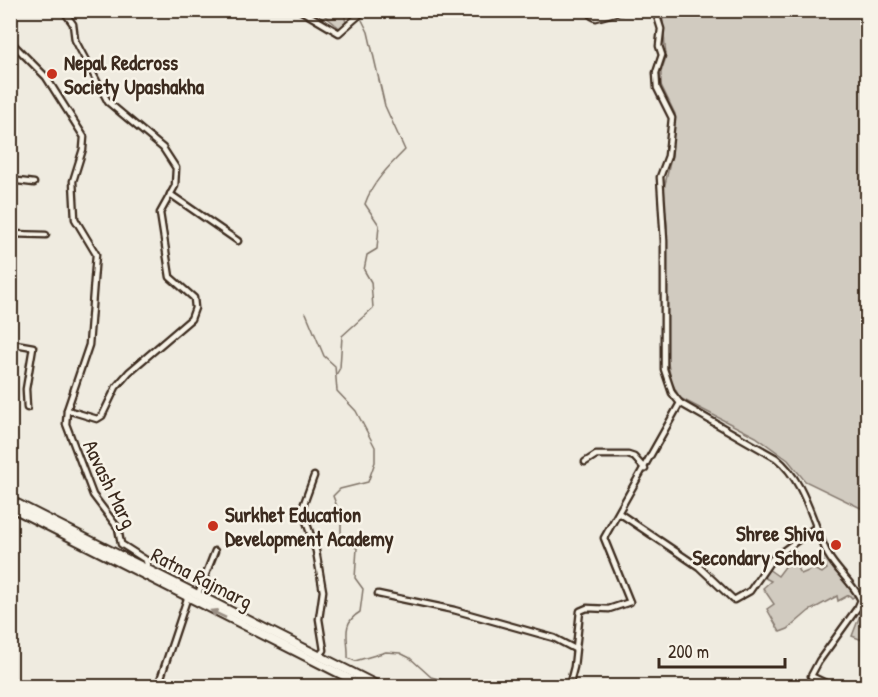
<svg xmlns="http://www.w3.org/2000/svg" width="878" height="697" viewBox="0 0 878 697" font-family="'Patrick Hand',sans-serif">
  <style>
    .green { fill: #d1cbc0; stroke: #867a6f; stroke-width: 1.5 }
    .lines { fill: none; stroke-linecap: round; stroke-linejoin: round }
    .stream { stroke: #7e7266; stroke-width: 1.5 }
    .minor-casing { stroke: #3b2a1e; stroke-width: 9 }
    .tertiary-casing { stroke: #3b2a1e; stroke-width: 10 }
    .primary-casing { stroke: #3b2a1e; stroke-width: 11 }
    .minor { stroke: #f7f3e8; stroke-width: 4.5 }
    .tertiary { stroke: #f7f3e8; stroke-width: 5 }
    .primary { stroke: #f7f3e8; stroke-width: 7 }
    .oneway { fill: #998e83 }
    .poi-dot { fill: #c8321e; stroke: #f7f3e8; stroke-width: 2 }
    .labels { text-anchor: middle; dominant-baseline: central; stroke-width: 5; stroke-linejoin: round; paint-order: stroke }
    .poi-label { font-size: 21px; font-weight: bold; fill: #3b2a1e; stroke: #f7f3e8; text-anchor: start }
    .street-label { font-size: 21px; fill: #3b2a1e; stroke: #f7f3e8 }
  </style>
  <rect width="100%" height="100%" fill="#efebe0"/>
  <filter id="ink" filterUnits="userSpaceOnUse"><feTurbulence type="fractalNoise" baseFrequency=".0167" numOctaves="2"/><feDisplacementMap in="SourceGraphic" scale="12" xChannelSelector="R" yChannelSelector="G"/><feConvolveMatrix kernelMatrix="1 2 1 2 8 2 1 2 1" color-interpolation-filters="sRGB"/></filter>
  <g filter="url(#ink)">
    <g class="green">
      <polygon points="319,11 344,11 346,24 342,30"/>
      <polygon points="662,11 867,11 867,511 805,481 788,460 756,437 680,398 671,381 666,352 667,225 663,193 672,154 675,114 661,85 661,72 666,57"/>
      <polygon points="796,552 799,556 798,570 801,574 813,569 822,573 827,569 820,557 824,552 855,596 852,598 849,595 838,601 837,596 809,611 788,629 780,632 767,609 774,604 763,588 771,581 763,577 768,569 778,576"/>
      <polygon points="867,581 867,642 852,636 862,610"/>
    </g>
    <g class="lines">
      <g class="stream">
        <path d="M306,313l18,43 11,10 2,25 19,20 19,36v15l-7,20 -28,7 -7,7 8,21v23l16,8 -2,30 8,11 -3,23c-20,12 -11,26 -12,46l7,3 31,-9 14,1 10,5 21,19 33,9"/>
        <path d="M336,375l4,-7 2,-32 31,-28 -2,-26 -7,-12 3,-15 10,-6 2,-24 -14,-21c7,-21 24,-38 40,-54l-20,-44 -17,-74 -6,-12"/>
      </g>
      <defs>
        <g id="minor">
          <polyline points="63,10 73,24 75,40 108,102 163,148 176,168 175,186 160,213 170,277 194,298 195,308 191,319 129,372 116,387 102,416 97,419 67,410"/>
          <polyline points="300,10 339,33 365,10"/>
          <polyline points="591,10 592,16 596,18 625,10"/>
          <polyline points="628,10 647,10"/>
          <path d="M655,10l6,19 -2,17 3,9 -6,18 1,15 15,30 -4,38 -8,21 4,64v128l8,24 8,10 96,55c29,23 36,64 52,97 9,16 25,28 33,45l-3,7 -39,54 -8,15 21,10"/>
          <polyline points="10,41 46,77 84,137 83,149 73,181 75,219 96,254 89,345 67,410 66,424 93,495 118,528 121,544 146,560 148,569"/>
          <polyline points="10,180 34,183"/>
          <polyline points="170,194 238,241"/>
          <polyline points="10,234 46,235"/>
          <polyline points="10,343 33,347 26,389 27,408"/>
          <polyline points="585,462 596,455 628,455 634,457 645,469"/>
          <polyline points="314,476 302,509 316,551 323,591 319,619 324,650 319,656"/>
          <polyline points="619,513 699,567 734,600 750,591 772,559 816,527"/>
          <polyline points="198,594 215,551"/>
          <polyline points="378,594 454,610 554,638 575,649"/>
          <polyline points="158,686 187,599"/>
          <polyline points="569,686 574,667 580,611 587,608 609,609 630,602 604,538 680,403"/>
        </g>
        <polyline id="tertiary" points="865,686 868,680"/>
        <g id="primary">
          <polyline points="10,500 379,686"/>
          <polyline points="10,507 364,686"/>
        </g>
      </defs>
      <use href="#minor" class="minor-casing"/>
      <use href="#tertiary" class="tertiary-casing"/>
      <use href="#primary" class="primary-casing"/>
      <use href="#minor" class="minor"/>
      <use href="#tertiary" class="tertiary"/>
      <use href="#primary" class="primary"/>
    </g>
    <defs><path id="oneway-solid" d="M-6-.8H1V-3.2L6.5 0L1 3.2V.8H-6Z" transform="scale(1.5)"/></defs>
    <use class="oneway" href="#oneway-solid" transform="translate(218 614) rotate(-154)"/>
  </g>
  <g class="poi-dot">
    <circle cx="52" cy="74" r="6"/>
    <circle cx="213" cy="526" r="6"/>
    <circle cx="836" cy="545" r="6"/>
  </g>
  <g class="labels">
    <g class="poi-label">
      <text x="64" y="62">Nepal Redcross<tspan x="64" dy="24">Society Upashakha</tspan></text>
      <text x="225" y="514">Surkhet Education<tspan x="225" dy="24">Development Academy</tspan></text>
      <text x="824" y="533" text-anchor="end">Shree Shiva<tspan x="824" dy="24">Secondary School</tspan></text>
    </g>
    <g class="street-label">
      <text transform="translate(110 484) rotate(64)">Aavash Marg</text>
      <text transform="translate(202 578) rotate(27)">Ratna Rajmarg</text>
    </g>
  </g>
  <rect width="878" height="697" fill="none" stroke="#f7f3e8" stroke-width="36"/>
  <rect x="18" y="18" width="842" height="661" fill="none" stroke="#3b2a1e" stroke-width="2" filter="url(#ink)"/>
  <path d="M659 658v9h126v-9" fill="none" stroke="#3b2a1e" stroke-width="3"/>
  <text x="668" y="658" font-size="18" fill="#3b2a1e" stroke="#f7f3e8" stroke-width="4.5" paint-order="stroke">200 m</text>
</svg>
